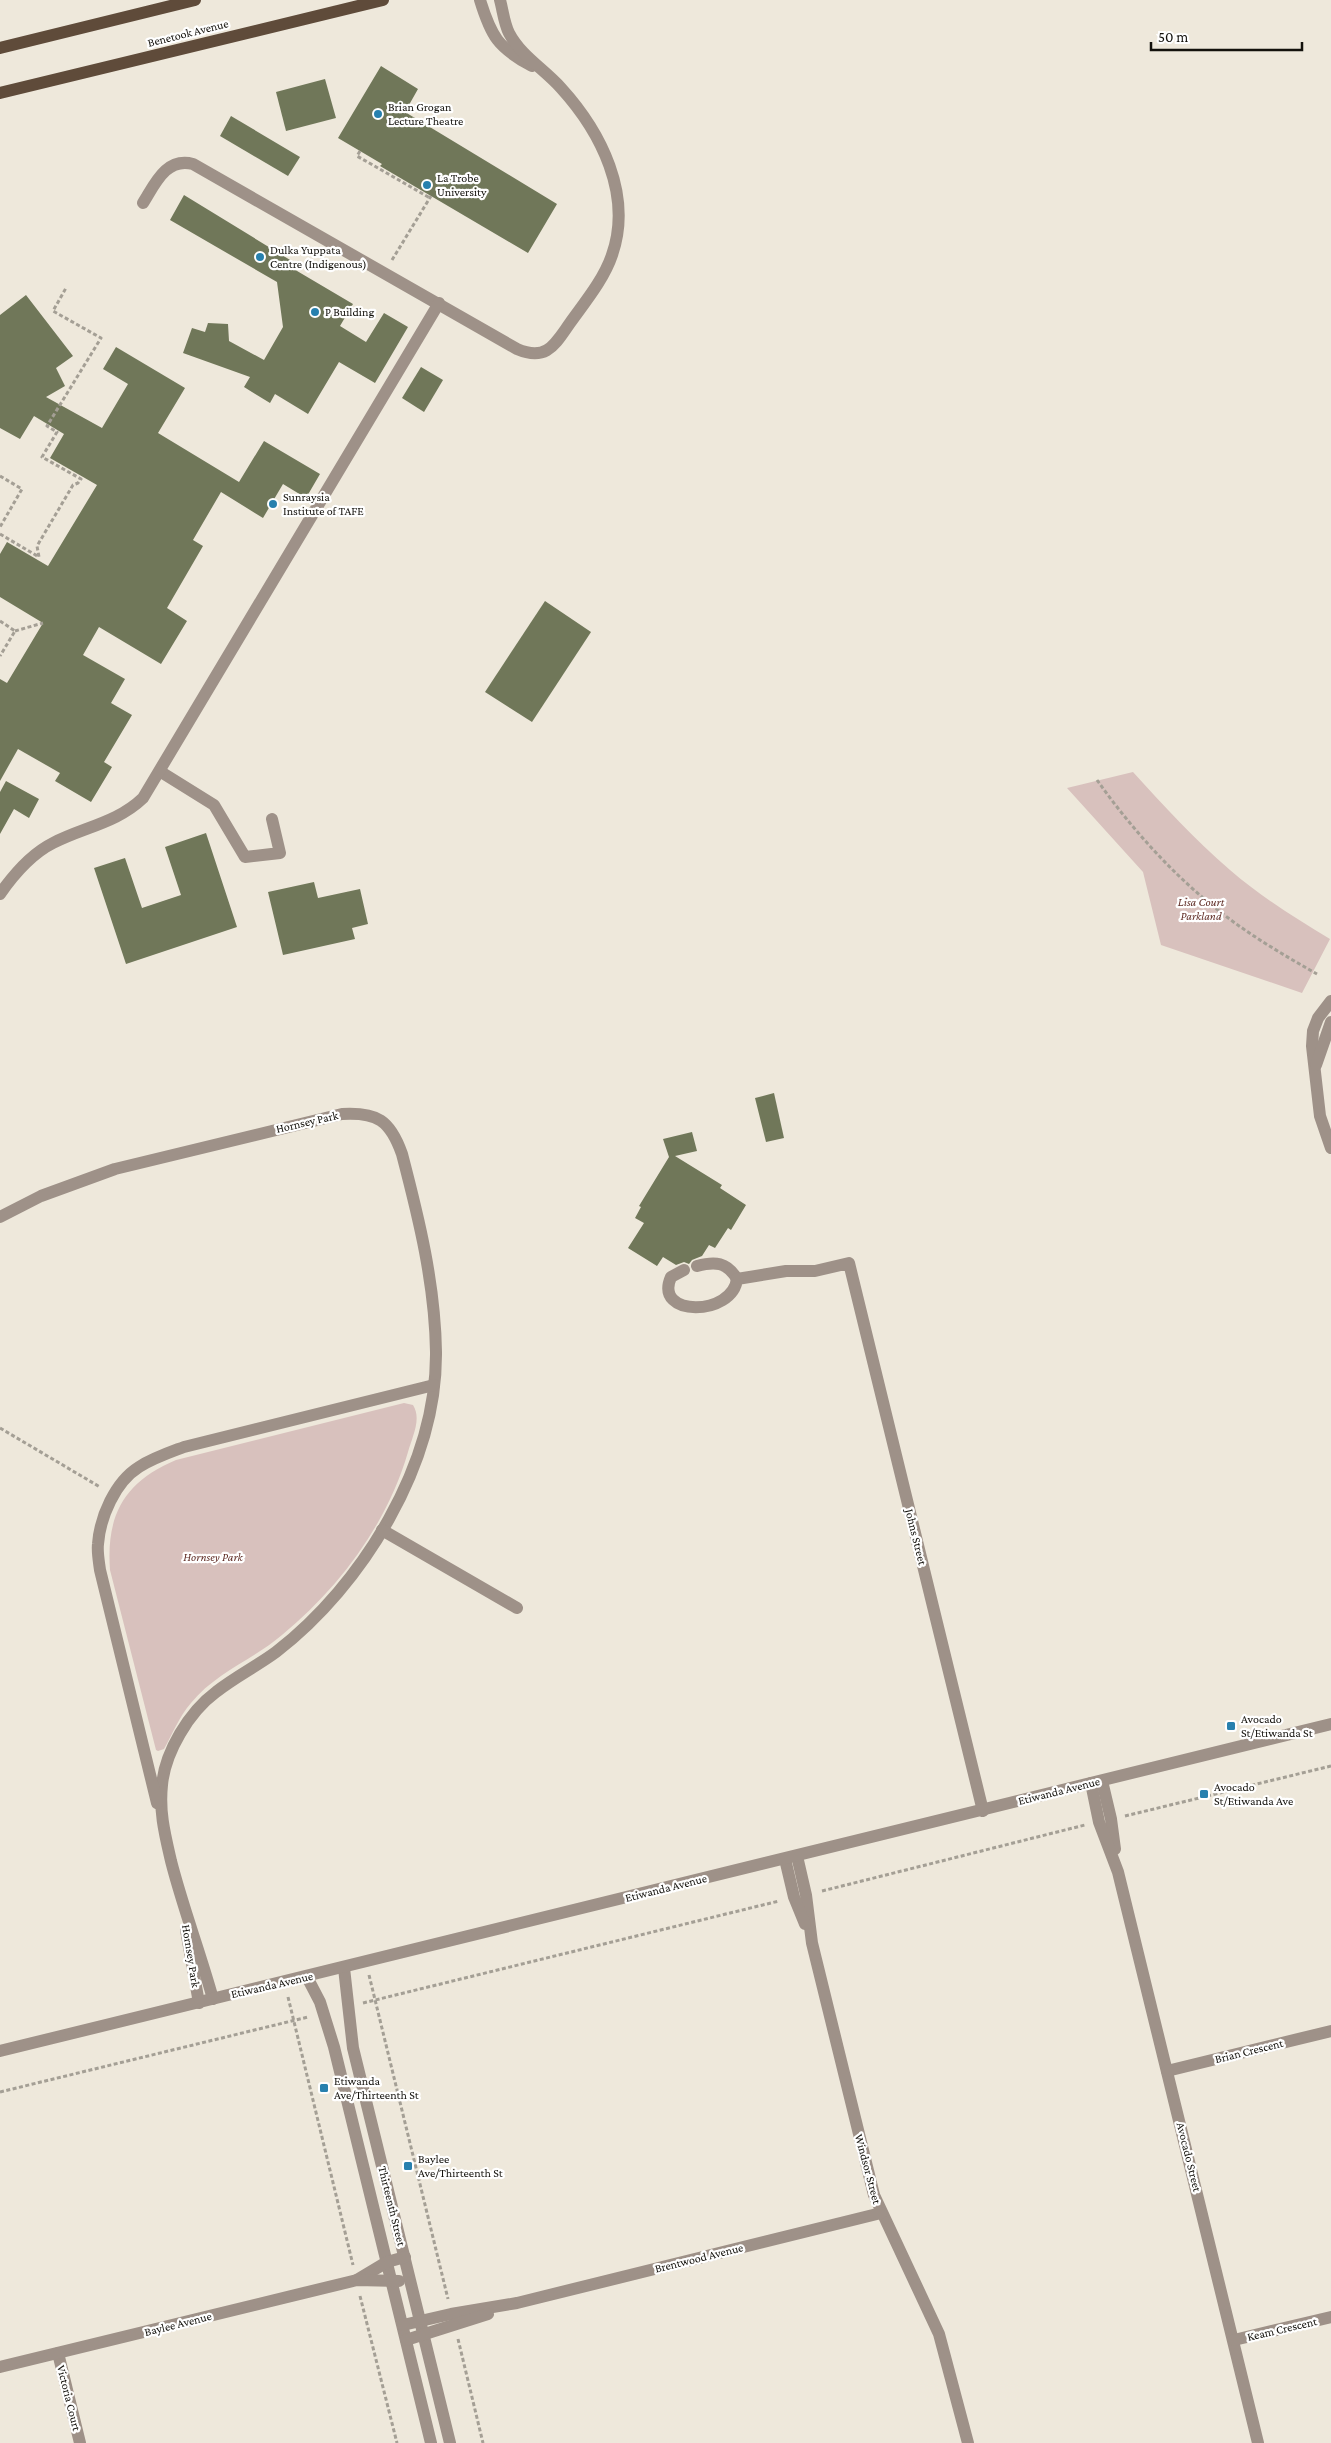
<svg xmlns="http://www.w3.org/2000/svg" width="1331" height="2443" viewBox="0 0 1331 2443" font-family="'Crimson Pro',serif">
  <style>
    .green { fill: #d8c1bd }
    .building { fill: #707759 }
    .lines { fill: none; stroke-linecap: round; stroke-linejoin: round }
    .path { stroke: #a49f95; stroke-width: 3; stroke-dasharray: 4 2.5; stroke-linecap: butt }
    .minor { stroke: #9e9188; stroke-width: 12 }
    .major { stroke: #5f4b3a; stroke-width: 12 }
    .poi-dot { fill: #2780ae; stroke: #fff; stroke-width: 2 }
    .labels { text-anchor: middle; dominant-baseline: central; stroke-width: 4.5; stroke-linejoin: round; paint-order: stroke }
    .street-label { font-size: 12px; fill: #13110c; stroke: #fff }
    .poi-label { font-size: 12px; fill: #13110c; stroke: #fff; text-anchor: start }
    .park-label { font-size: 12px; font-style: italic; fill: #612e27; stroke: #fff }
  </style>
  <rect width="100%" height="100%" fill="#eee8db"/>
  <g class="green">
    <path d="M1133,772c31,34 62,68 97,98 30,26 65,48 100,69l-28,54 -141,-48 -18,-73 -76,-84z"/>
    <path d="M404,1403l9,2c9,14 -1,32 -5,47 -21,72 -68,135 -126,183 -28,24 -67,38 -91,68 -12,14 -18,30 -27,46l-6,2 -2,-1 -46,-180c-4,-55 14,-88 66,-110z"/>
  </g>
  <g class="building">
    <polygon points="381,66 418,89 405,112 557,204 528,253 380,166 382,164 338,138"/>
    <polygon points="325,79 336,118 286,131 276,92"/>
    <polygon points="231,116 300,157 288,176 220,136"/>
    <polygon points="184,195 295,263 292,268 353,304 340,326 366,342 384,313 408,327 375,383 339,362 308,414 275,394 270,403 244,387 250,377 183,353 192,328 205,332 208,323 228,324 229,341 264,360 283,327 277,282 170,220"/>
    <polygon points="26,295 73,356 56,368 65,386 46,397 102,428 128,384 103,369 116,347 185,388 158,433 239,482 264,441 320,474 306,498 283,484 263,518 221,492 193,540 203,546 167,608 187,621 161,664 99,627 83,655 125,679 111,703 132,715 104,762 112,767 91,802 55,781 60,773 18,749 0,781 0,679 7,683 43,623 0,597 0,554 7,542 48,566 97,485 50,458 64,434 34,416 20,439 0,428 0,315"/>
    <polygon points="421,367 443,380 424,412 402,398"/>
    <polygon points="545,601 591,632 532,722 485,692"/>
    <polygon points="6,781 39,799 29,818 14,809 0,834 0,792"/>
    <polygon points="206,833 237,927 126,964 94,868 125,858 142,908 181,895 165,847"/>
    <polygon points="314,882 318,898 360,889 368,924 352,928 355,939 283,955 268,892"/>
    <polygon points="774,1093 784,1138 766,1142 755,1098"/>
    <polygon points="692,1132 697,1151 675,1156 722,1185 720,1188 746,1205 731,1230 728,1228 715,1248 709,1245 702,1256 692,1260 689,1264 684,1262 676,1265 663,1257 657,1266 628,1248 644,1223 635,1218 641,1207 639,1206 669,1157 663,1139"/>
  </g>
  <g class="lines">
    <g class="path">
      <polyline points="360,151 357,156 430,198"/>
      <polyline points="392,260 431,196"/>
      <polyline points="0,476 22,489 0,527"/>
      <polyline points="0,534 39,557 37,546 73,485 78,483 81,479 42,457 57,432 47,426 101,338 53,311 66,288"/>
      <polyline points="0,621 15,631 0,656"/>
      <polyline points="15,631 43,623"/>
      <path d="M1097,780c31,44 70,88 111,122 33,28 72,51 109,72"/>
      <polyline points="0,1428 100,1487"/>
      <polyline points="1125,1816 1331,1766"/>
      <polyline points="822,1891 1085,1825"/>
      <polyline points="369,1975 448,2299"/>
      <polyline points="288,1997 353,2265"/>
      <polyline points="363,2003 779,1901"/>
      <polyline points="0,2092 308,2017"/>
      <polyline points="360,2296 397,2443"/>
      <polyline points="458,2339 483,2443"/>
    </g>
    <g class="minor">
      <path d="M480,0c11,36 18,48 52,66"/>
      <path d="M143,203c12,-19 23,-46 50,-39l324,185c30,13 38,-5 53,-26 15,-21 34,-44 42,-68 21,-60 -11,-123 -51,-167 -17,-19 -40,-32 -52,-55 -5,-10 -6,-22 -9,-33"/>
      <polyline points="161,772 214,805 245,857 280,853 272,819"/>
      <path d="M0,894c14,-20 31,-40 53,-51 31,-16 64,-20 90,-45l296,-495"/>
      <polyline points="1331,1001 1318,1018 1313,1031 1312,1046 1320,1116 1331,1148"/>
      <polyline points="1316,1065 1331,1022"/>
      <path d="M0,1217l41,-21 74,-27 227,-55c35,-2 48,6 60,40 17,65 33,130 34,198 1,112 -73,233 -160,300 -19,14 -41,25 -60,40 -27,20 -51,60 -54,93 -3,27 3,50 9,76 12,47 29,91 42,138"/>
      <path d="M697,1266c18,-5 30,-4 40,13"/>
      <path d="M684,1270l-13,7c-18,41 62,39 66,2l49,-8h29l34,-8 134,548"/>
      <polyline points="382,1530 517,1608"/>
      <polyline points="1102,1781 1111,1819 1115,1849"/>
      <polyline points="1091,1783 1099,1822 1118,1872 1258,2443"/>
      <path d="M157,1803l-57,-233c-1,-8 -3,-18 -2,-26 2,-27 17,-62 41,-77 14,-9 29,-14 45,-20l250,-62"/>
      <polyline points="797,1856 806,1895 812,1943 874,2195 939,2334 968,2443"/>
      <polyline points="785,1859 794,1897 805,1924"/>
      <polyline points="186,1930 199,2003"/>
      <polyline points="344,1968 353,2048 450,2443"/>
      <polyline points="307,1977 320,2002 334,2047 431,2443"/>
      <polyline points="0,2051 1331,1724"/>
      <polyline points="1167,2071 1331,2031"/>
      <polyline points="357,2280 387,2262 405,2257"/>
      <polyline points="403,2325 451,2314 517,2303 881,2213"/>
      <polyline points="406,2340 488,2314"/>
      <polyline points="1234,2340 1331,2317"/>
      <polyline points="58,2353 80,2443"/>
      <polyline points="0,2367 357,2280 399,2281"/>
    </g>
    <g class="major">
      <polyline points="0,48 195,0"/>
      <polyline points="0,93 383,0"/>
    </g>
  </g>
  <g class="poi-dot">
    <circle cx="378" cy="114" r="5"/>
    <circle cx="427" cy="185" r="5"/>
    <circle cx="260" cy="257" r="5"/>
    <circle cx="315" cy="312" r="5"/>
    <circle cx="273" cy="504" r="5"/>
    <rect x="1226" y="1721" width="10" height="10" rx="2.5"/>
    <rect x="1199" y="1789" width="10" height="10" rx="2.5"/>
    <rect x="319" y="2083" width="10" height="10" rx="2.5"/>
    <rect x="403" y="2161" width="10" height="10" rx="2.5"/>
  </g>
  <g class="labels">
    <g class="street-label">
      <text transform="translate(188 33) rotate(-14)">Benetook Avenue</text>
      <text transform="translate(307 1122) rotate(-13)">Hornsey Park</text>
      <text transform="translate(916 1537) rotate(76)">Johns Street</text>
      <text transform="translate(1059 1791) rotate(-14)">Etiwanda Avenue</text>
      <text transform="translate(666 1888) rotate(-14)">Etiwanda Avenue</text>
      <text transform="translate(191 1956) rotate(81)">Hornsey Park</text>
      <text transform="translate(272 1985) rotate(-13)">Etiwanda Avenue</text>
      <text transform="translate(1249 2051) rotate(-14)">Brian Crescent</text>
      <text transform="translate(1189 2157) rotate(76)">Avocado Street</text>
      <text transform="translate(868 2169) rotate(75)">Windsor Street</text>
      <text transform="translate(392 2206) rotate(76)">Thirteenth Street</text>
      <text transform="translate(699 2258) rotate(-14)">Brentwood Avenue</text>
      <text transform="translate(178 2324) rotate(-14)">Baylee Avenue</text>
      <text transform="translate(1282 2329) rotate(-13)">Keam Crescent</text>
      <text transform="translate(69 2398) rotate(76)">Victoria Court</text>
    </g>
    <g class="poi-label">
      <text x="388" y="107">Brian Grogan<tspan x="388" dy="14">Lecture Theatre</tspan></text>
      <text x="437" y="178">La Trobe<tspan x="437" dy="14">University</tspan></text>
      <text x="270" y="250">Dulka Yuppata<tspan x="270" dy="14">Centre (Indigenous)</tspan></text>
      <text x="325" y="312">P Building</text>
      <text x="283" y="497">Sunraysia<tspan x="283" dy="14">Institute of TAFE</tspan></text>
      <text x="1241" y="1719">Avocado<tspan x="1241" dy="14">St/Etiwanda St</tspan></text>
      <text x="1214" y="1787">Avocado<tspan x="1214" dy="14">St/Etiwanda Ave</tspan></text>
      <text x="334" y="2081">Etiwanda<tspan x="334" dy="14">Ave/Thirteenth St</tspan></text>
      <text x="418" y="2159">Baylee<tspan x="418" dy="14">Ave/Thirteenth St</tspan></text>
    </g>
    <g class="park-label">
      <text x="1201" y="902">Lisa Court<tspan x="1201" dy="14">Parkland</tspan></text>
      <text x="213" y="1557">Hornsey Park</text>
    </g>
  </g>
  <path d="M1151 42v8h151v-8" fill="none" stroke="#13110c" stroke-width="2.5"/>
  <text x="1158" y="42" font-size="15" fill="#13110c" stroke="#ffffff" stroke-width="4" paint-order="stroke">50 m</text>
</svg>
